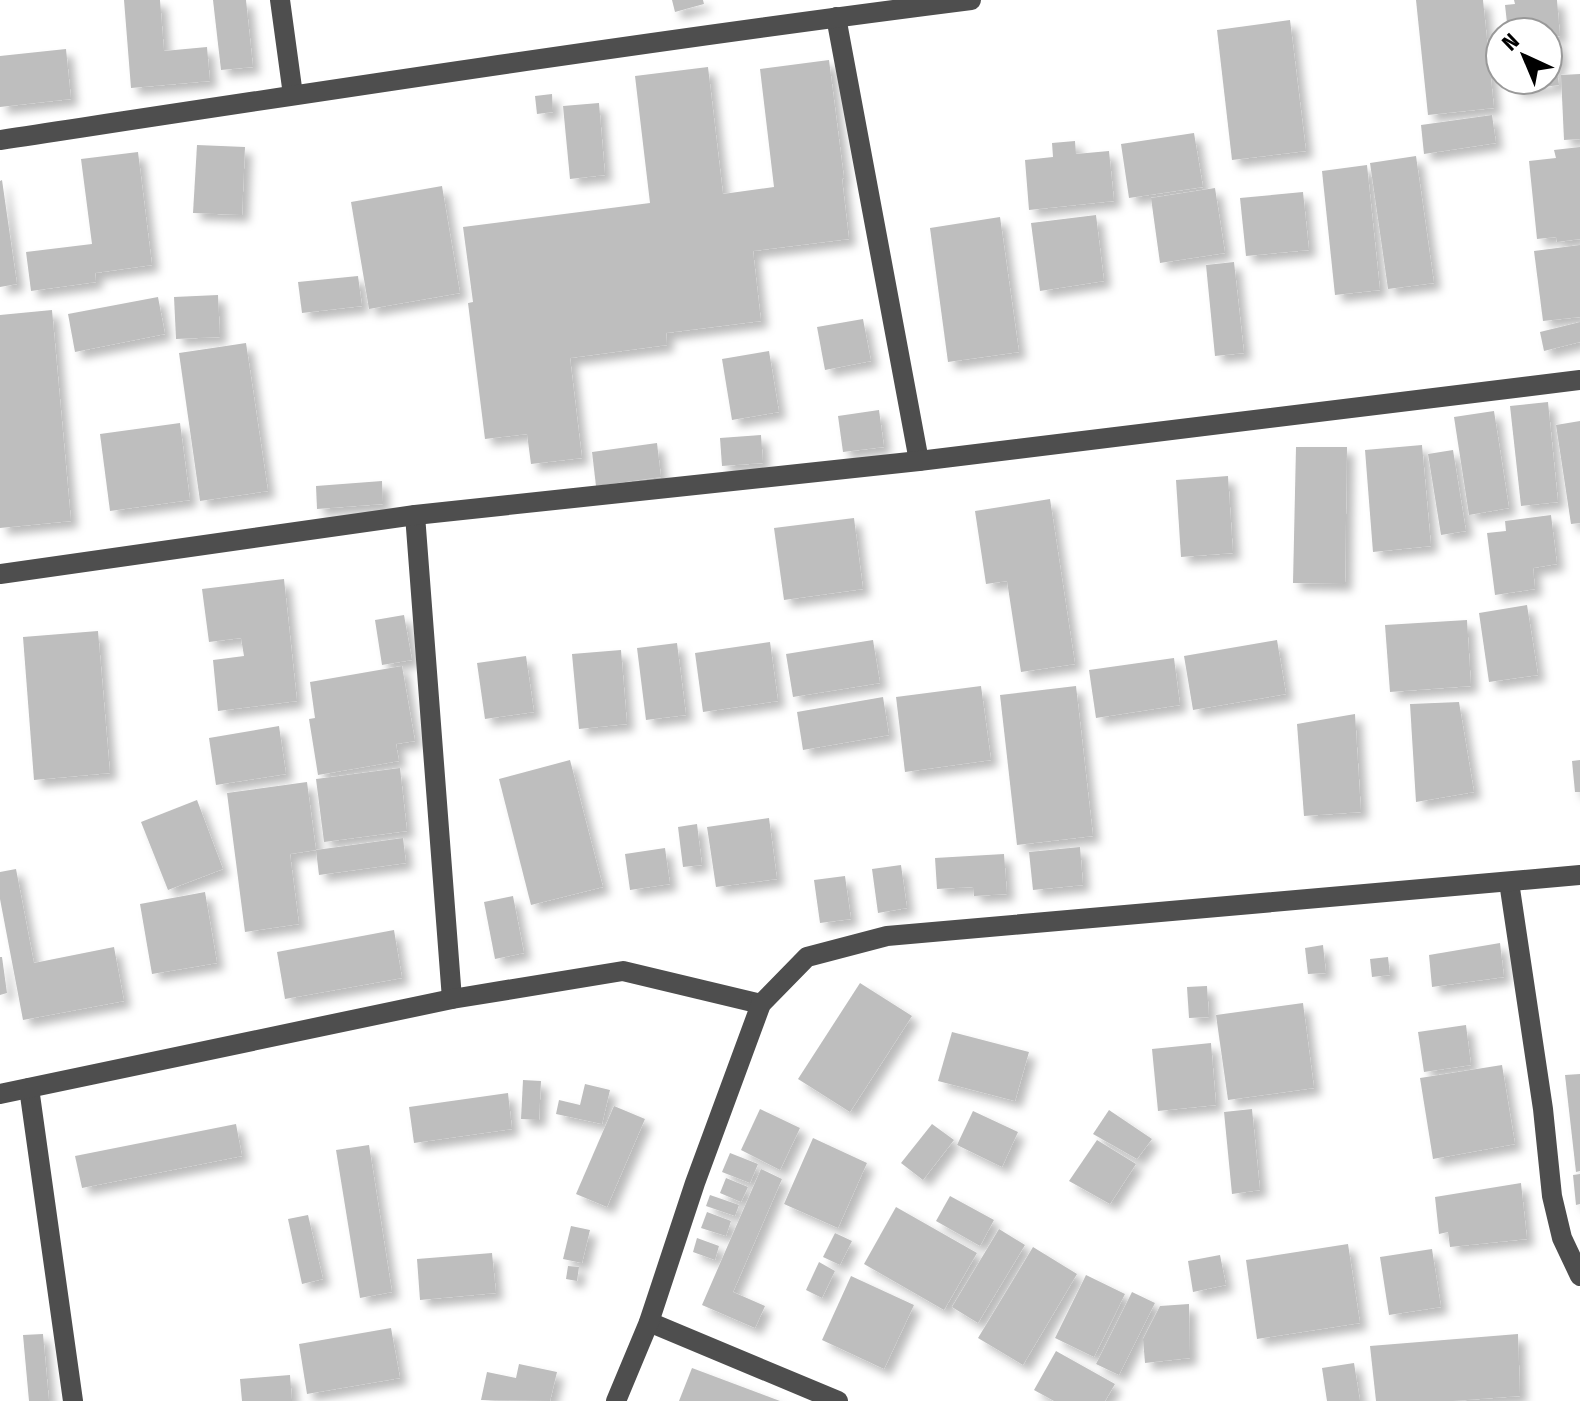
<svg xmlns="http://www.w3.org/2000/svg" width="1580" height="1401" viewBox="0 0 1580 1401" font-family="'Fira Sans Condensed',sans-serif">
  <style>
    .building { fill: #bebebe; filter: url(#shadow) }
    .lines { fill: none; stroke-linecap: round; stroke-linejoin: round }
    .minor { stroke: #4e4e4e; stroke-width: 20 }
  </style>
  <defs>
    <filter id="shadow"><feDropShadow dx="7" dy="7" stdDeviation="4" flood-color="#0004"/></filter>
  </defs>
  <rect width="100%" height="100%" fill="#fff"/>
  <g class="building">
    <polygon points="124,0 160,0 164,51 207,47 210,81 131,88"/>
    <polygon points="213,0 246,0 253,67 221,70"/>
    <polygon points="672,0 703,0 704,4 675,12"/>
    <polygon points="1416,0 1483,0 1494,108 1428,115"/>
    <polygon points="1514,0 1557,0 1560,36 1548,37 1548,32 1508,32 1505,5 1515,4"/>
    <polygon points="1290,20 1306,151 1232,160 1217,30"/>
    <polygon points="1558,40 1561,63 1556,64 1559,85 1515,91 1513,80 1548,80 1548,41"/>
    <polygon points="66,49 71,99 0,107 0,56"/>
    <polygon points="829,60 844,178 842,179 849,239 753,251 761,321 666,333 667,345 570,358 582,458 531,464 527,434 485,439 468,303 473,302 463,227 650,203 635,76 708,67 723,194 774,187 760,69"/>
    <polygon points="1580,74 1580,139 1564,140 1561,75"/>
    <polygon points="552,94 553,112 537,114 535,96"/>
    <polygon points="599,103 605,175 570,179 563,106"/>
    <polygon points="1492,115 1496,143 1424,154 1421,125"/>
    <polygon points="1194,133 1203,187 1129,198 1121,144"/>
    <polygon points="1075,141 1076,154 1109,151 1114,201 1029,210 1025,160 1053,157 1052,143"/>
    <polygon points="197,145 245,147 242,215 193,213"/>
    <polygon points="1580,147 1580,239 1557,242 1556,237 1537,239 1529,161 1556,158 1554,150"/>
    <polygon points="138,152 152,265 95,273 96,282 31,291 26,252 92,244 81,159"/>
    <polygon points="1416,156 1434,283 1388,289 1370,163"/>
    <polygon points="1367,165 1380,290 1335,295 1322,171"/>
    <polygon points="2,180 17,284 0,287 0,181"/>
    <polygon points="442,186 460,293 369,309 351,202"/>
    <polygon points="1215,188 1225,253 1160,263 1151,198"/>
    <polygon points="1303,192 1309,250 1246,256 1240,198"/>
    <polygon points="1096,215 1104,281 1040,291 1031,223"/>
    <polygon points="1000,217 1019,352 948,362 930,228"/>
    <polygon points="1580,245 1580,317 1543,321 1534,251"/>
    <polygon points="1234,262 1244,353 1215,356 1206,265"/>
    <polygon points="358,276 362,306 302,313 298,282"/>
    <polygon points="218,295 220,337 176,339 174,297"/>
    <polygon points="158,297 165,334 75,352 68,314"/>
    <polygon points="52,310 71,521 0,528 0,315"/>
    <polygon points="863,319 871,361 825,370 817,327"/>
    <polygon points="1580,322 1580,342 1544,351 1540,332"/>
    <polygon points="246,343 268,491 200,501 179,353"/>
    <polygon points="769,351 779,412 732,420 722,359"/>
    <polygon points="1548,402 1558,502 1521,506 1510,406"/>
    <polygon points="879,410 884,447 843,452 838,416"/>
    <polygon points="1494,411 1509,508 1469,515 1454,417"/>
    <polygon points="1580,421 1580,523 1571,524 1556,425"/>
    <polygon points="180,423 190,500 110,511 100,434"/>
    <polygon points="761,435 763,463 722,466 720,438"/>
    <polygon points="657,443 661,477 596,486 592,452"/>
    <polygon points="1422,445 1431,546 1373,552 1365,450"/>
    <polygon points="1296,447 1347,447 1345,584 1293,583"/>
    <polygon points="1453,450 1466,531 1441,535 1428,454"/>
    <polygon points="1228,476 1233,553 1181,557 1176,480"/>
    <polygon points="382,481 383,504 317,509 316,486"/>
    <polygon points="1050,499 1075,664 1021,672 1007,581 986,584 975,511"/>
    <polygon points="1551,515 1557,564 1533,568 1535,589 1495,595 1487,533 1506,531 1505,521"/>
    <polygon points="854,518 863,589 784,600 774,528"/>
    <polygon points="284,579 297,701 218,711 213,660 244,656 241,638 209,642 202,589"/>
    <polygon points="1527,605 1538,675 1489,682 1479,613"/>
    <polygon points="404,615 412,660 382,665 375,620"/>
    <polygon points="1467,620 1471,686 1390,692 1385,625"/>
    <polygon points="98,631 110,773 34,780 23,637"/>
    <polygon points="873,640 880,683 793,697 786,654"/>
    <polygon points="1277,640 1286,694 1193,710 1184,656"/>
    <polygon points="770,642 778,701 703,712 695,653"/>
    <polygon points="677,643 686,715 646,720 637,648"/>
    <polygon points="621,650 627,724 579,729 572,654"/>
    <polygon points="526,656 534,712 485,719 477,663"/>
    <polygon points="1174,658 1180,705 1096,718 1089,670"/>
    <polygon points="402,666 415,741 396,744 399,761 318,775 309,719 315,718 310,682"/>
    <polygon points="981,686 991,760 905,772 896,697"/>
    <polygon points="1076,686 1093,836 1017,845 1000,695"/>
    <polygon points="883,697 889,735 803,750 797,712"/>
    <polygon points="1459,702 1474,792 1416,802 1410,704"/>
    <polygon points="1355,714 1361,812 1304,816 1297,724"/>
    <polygon points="279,726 286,774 216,785 209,738"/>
    <polygon points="570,760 603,887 531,905 499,779"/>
    <polygon points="1580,760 1580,792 1575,792 1572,761"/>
    <polygon points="400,768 407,831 324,842 316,779"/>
    <polygon points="307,782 316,850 290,854 299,924 245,932 227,793"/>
    <polygon points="197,800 223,869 168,890 141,822"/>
    <polygon points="769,818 777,879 716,887 707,827"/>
    <polygon points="697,824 702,865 683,867 678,827"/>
    <polygon points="403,838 406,863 319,875 316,850"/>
    <polygon points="1080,847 1083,885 1033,890 1029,852"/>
    <polygon points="665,848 670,884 630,890 625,854"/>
    <polygon points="1004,854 1007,894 974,896 973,887 937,889 935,858"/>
    <polygon points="901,865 907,908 878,913 872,869"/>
    <polygon points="16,869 34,963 114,947 124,1001 23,1020 0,899 0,872"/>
    <polygon points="845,876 851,919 820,923 814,880"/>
    <polygon points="205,892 217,963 152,974 140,904"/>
    <polygon points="513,896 524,953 495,959 484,902"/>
    <polygon points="394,930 402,978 285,999 277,952"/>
    <polygon points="1500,943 1504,977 1432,987 1429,955"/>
    <polygon points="1323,945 1326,973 1308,974 1305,948"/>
    <polygon points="0,957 2,957 7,993 0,995"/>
    <polygon points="1388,957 1390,975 1372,977 1370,959"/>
    <polygon points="860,983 912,1016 850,1112 798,1079"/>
    <polygon points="1207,986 1209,1017 1189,1018 1187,987"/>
    <polygon points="1303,1003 1314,1088 1228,1100 1216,1015"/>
    <polygon points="1466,1025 1471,1065 1424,1072 1418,1032"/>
    <polygon points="952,1032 1029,1052 1015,1101 938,1081"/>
    <polygon points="1211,1043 1216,1105 1158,1111 1152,1049"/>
    <polygon points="1502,1065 1515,1144 1433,1159 1420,1078"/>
    <polygon points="1580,1074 1580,1171 1576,1172 1565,1075"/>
    <polygon points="523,1080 541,1081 539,1120 521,1119"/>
    <polygon points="585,1084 610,1090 602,1124 556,1114 559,1100 580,1105"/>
    <polygon points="508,1093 512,1129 414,1143 409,1107"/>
    <polygon points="614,1106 645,1119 607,1207 576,1194"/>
    <polygon points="760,1109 800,1128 780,1170 741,1150"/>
    <polygon points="1252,1109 1260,1190 1232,1194 1224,1112"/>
    <polygon points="1109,1110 1152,1139 1137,1159 1093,1134"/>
    <polygon points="973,1111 1018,1132 1002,1167 957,1145"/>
    <polygon points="236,1124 242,1156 82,1188 75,1156"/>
    <polygon points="932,1124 954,1140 923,1180 901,1163"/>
    <polygon points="813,1138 867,1163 838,1228 784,1204"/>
    <polygon points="1097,1140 1136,1164 1110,1204 1069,1181"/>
    <polygon points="369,1145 392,1292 360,1298 336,1150"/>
    <polygon points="730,1153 758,1164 750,1183 722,1172"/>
    <polygon points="761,1169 782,1179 733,1292 765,1306 755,1328 702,1305"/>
    <polygon points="1580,1174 1580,1204 1576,1205 1573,1175"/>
    <polygon points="726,1178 748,1187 741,1202 720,1193"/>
    <polygon points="1521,1183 1527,1239 1450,1247 1448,1232 1439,1234 1435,1197"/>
    <polygon points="710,1195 739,1205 735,1216 706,1206"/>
    <polygon points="950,1196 994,1220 980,1246 936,1221"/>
    <polygon points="896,1207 977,1253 944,1310 864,1264"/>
    <polygon points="707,1212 731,1221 726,1236 701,1228"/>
    <polygon points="308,1215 323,1279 302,1284 288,1219"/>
    <polygon points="571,1226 590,1230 582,1263 563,1259"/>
    <polygon points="999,1229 1025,1245 978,1323 952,1307"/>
    <polygon points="835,1233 852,1241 840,1265 823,1257"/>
    <polygon points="697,1238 719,1246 715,1260 693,1252"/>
    <polygon points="1348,1244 1360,1323 1257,1339 1246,1260"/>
    <polygon points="1033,1247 1077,1274 1023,1365 978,1338"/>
    <polygon points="1432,1249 1441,1307 1389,1315 1380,1257"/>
    <polygon points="492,1253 496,1293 420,1300 417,1259"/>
    <polygon points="1220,1255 1226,1285 1193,1292 1188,1261"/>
    <polygon points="819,1262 835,1271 822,1298 806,1290"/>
    <polygon points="568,1266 579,1267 577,1281 566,1279"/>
    <polygon points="1086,1275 1125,1294 1094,1357 1055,1338"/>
    <polygon points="851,1276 914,1305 884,1369 822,1340"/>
    <polygon points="1132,1292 1155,1303 1119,1375 1096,1364"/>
    <polygon points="1189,1304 1190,1358 1145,1363 1143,1339 1160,1306"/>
    <polygon points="391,1328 400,1378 307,1394 299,1344"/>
    <polygon points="43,1334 49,1401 29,1401 23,1335"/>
    <polygon points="1518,1334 1520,1396 1453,1401 1376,1401 1370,1346"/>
    <polygon points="1056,1351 1115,1384 1105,1401 1054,1401 1034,1390"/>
    <polygon points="1354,1363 1360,1401 1327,1401 1322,1368"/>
    <polygon points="519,1364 557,1372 550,1401 481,1400 487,1372 516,1378"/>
    <polygon points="692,1368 780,1401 679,1401"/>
    <polygon points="290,1375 292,1401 242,1401 240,1379"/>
  </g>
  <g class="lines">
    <g class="minor">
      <polyline points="280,0 293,95"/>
      <polyline points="836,17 919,461"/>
      <path d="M0,140c323,-49 647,-99 971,-140"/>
      <polyline points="415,515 452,999"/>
      <polyline points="0,574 415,515 919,461 1580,380"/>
      <polyline points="1509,882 1543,1109 1552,1196 1562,1238 1580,1276"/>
      <polyline points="29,1088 73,1401"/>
      <polyline points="0,1094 452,999 623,971 761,1004"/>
      <polyline points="649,1322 838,1401"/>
      <polyline points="616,1401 649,1322 695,1183 761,1004 807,957 887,936 1580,875"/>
    </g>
  </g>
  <g transform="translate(1524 56) rotate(316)"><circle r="38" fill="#ffffff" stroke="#999999" stroke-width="2"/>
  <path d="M0-6L14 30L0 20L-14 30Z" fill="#000000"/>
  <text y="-12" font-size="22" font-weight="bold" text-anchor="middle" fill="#000000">N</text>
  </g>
</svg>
